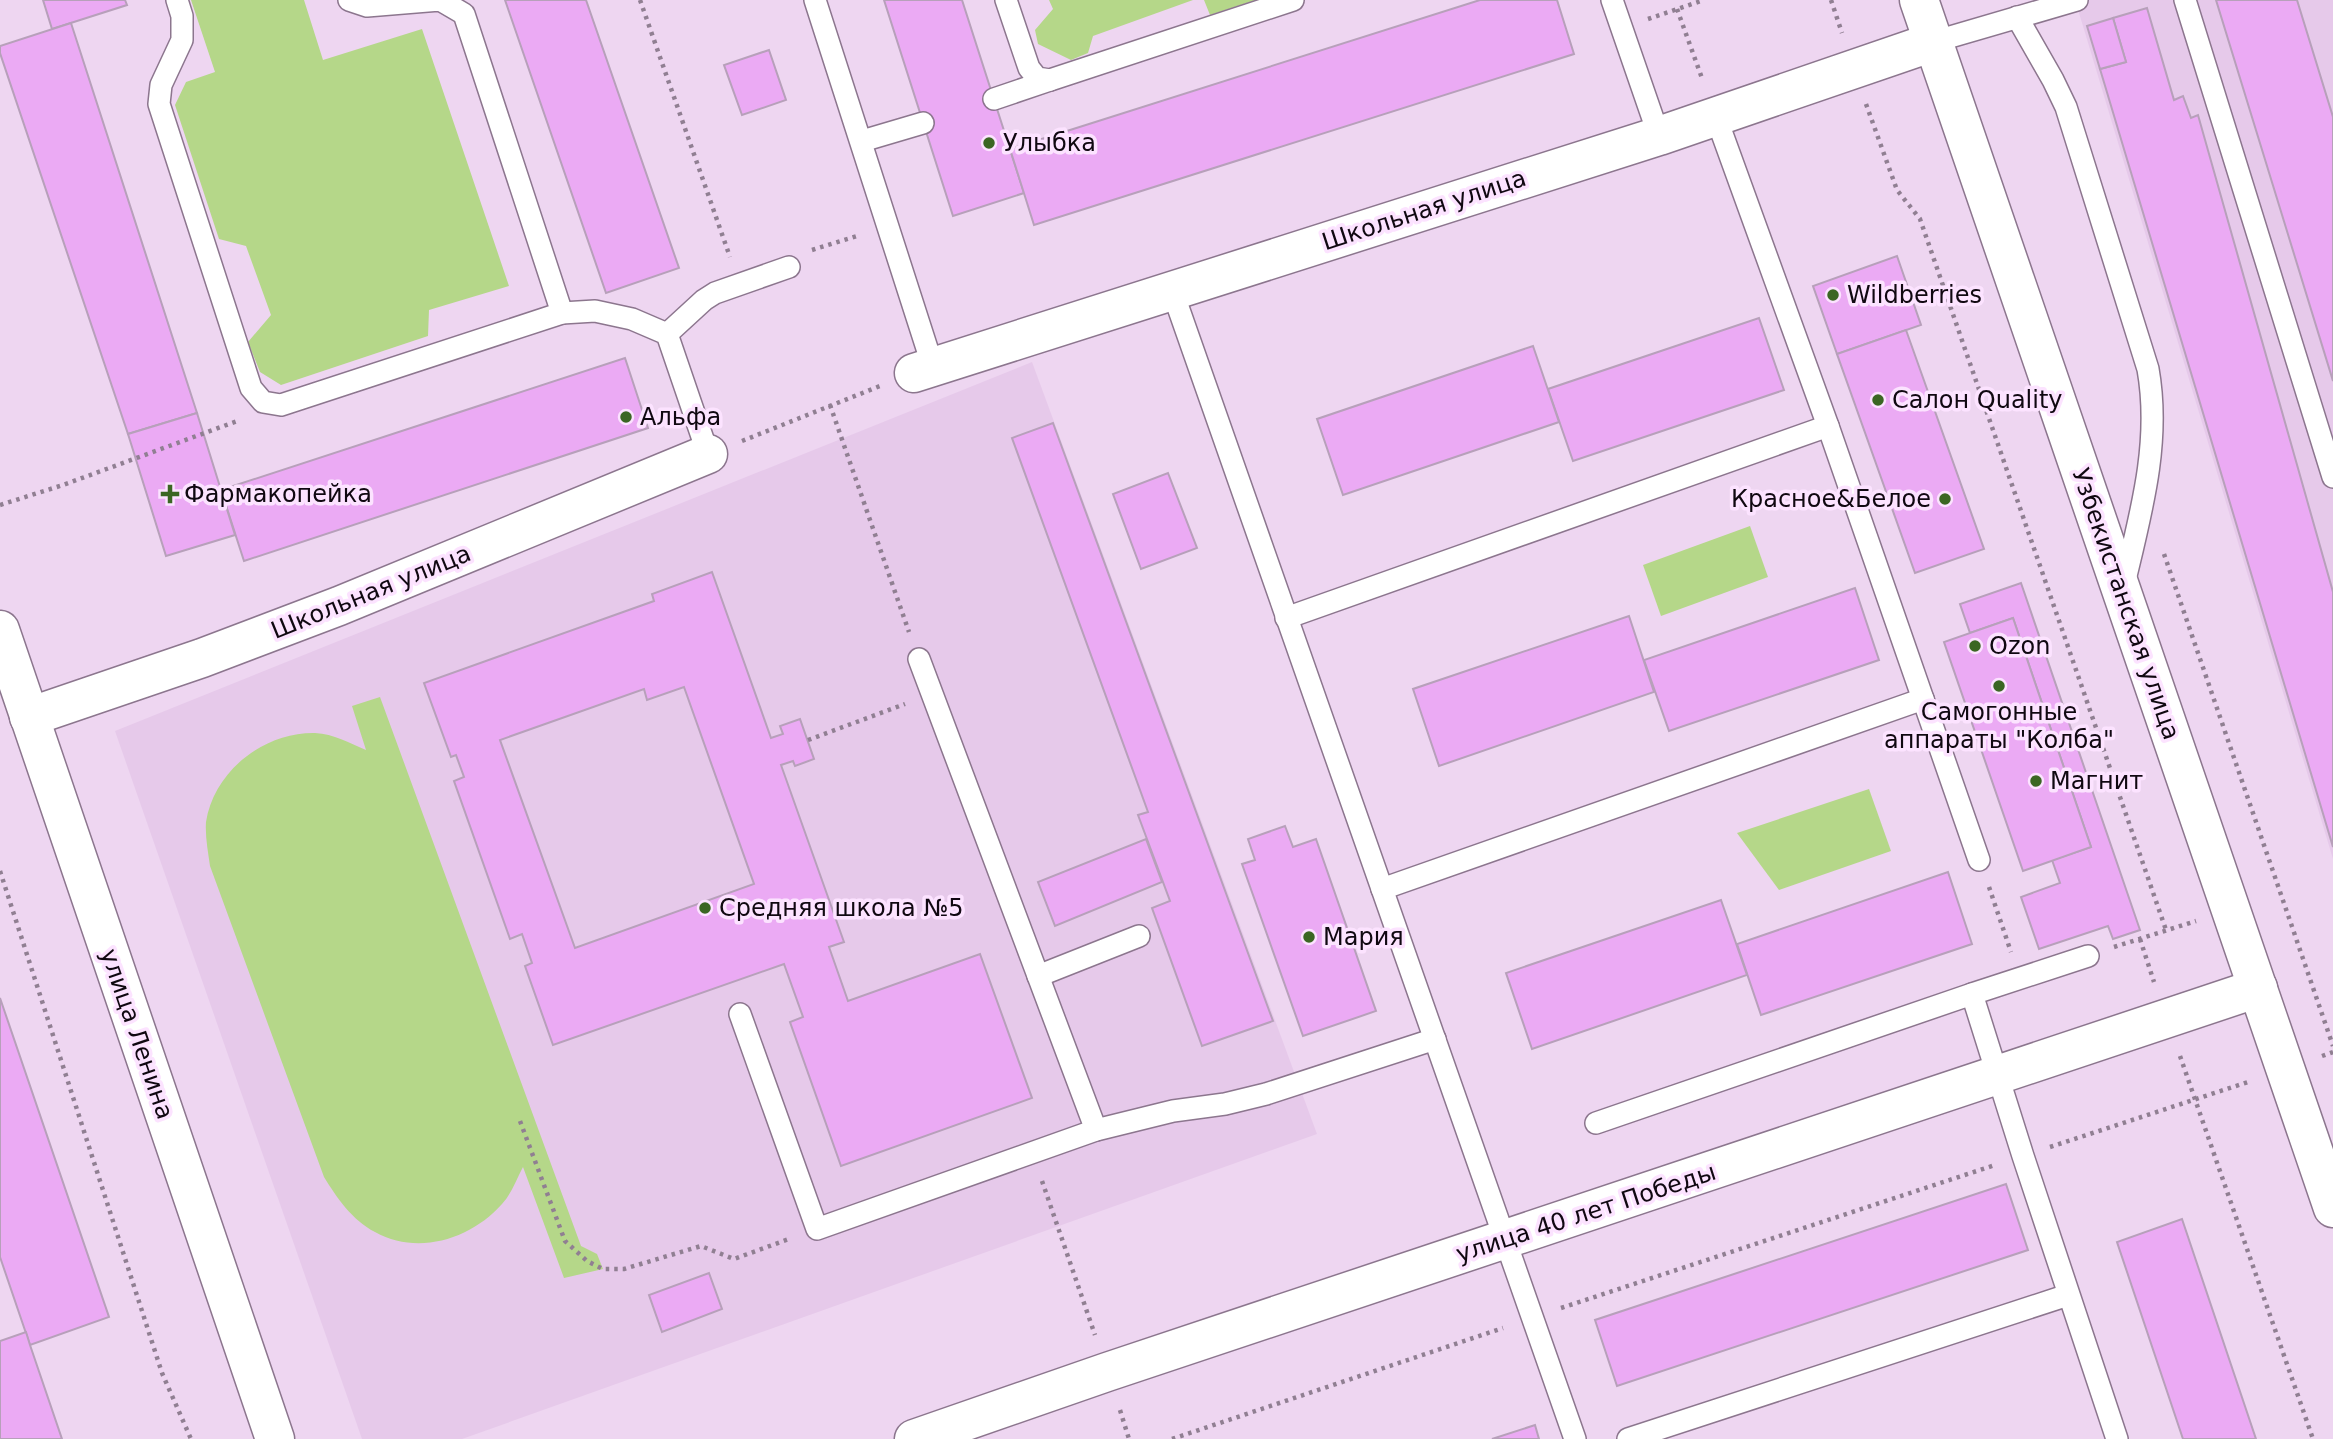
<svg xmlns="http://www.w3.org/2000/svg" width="2333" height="1439" viewBox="0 0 2333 1439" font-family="'DejaVu Sans',sans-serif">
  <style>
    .built { fill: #e6c9ea }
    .green { fill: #b5d789 }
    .building { fill: #ebaaf4; stroke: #b7a0ba; stroke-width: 2; fill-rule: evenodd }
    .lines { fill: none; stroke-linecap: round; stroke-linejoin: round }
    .lane-casing { stroke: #8c768e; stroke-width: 24 }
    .street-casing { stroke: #8c768e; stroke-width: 41 }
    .secondary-casing { stroke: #8c768e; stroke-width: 41 }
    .primary-casing { stroke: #8c768e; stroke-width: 41 }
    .path { stroke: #907f92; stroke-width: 4.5; stroke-dasharray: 3.5 5; stroke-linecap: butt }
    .lane { stroke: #fff; stroke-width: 21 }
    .street { stroke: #fff; stroke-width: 38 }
    .secondary { stroke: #fff; stroke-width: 38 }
    .primary { stroke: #fff; stroke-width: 38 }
    .poi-dot { fill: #3b6623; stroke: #fce3ff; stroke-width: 2.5 }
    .labels { text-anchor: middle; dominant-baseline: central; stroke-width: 7; stroke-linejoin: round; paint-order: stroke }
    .poi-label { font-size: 24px; fill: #100811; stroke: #fce3ff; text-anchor: start }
    .street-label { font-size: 24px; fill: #100811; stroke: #fce3ff }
  </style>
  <rect width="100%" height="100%" fill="#eed6f1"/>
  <g class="built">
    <polygon points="2075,0 2333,0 2333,859 2083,26"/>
    <polygon points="1032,362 1317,1134 462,1439 362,1439 115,731"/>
  </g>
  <g class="green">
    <polygon points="191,0 304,0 323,60 422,29 509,286 429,310 428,336 281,385 260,372 248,342 271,315 246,246 219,239 175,105 186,82 215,72"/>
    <polygon points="1049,0 1193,0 1093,36 1088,53 1071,60 1038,44 1035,30 1053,9"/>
    <polygon points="1204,0 1256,0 1210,15"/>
    <polygon points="1750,526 1768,577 1661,616 1643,565"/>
    <path d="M380,697l201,549 16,8 6,15 -39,9 -41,-111c-7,13 -11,26 -21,37 -31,35 -84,52 -127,28 -23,-12 -38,-34 -51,-55l-114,-311c-2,-14 -5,-30 -4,-44 8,-51 58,-90 109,-89 19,1 34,10 51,17l-14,-44z"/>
    <polygon points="1869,789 1891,851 1779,890 1737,833"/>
  </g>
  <g class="building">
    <polygon points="43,0 125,0 127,5 52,29"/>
    <polygon points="505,0 586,0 679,268 606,293"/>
    <polygon points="884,0 962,0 1024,193 953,216"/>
    <polygon points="1480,0 1557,0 1574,54 1034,225 1010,149"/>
    <polygon points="2216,0 2297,0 2333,117 2333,381"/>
    <polygon points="2147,8 2174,100 2183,96 2191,118 2198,115 2333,592 2333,847 2100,69 2126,62 2113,18"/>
    <polygon points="2113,18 2126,62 2100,69 2087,26"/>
    <polygon points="71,23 197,413 128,434 0,53 0,46"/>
    <polygon points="769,50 786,100 742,115 724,65"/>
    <polygon points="1897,256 1921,325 1837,354 1813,286"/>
    <polygon points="1759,318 1784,390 1573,461 1548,389"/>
    <polygon points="1906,330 1984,549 1915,573 1837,354"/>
    <polygon points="1533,346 1559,422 1343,495 1317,419"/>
    <polygon points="625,358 648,428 244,561 221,490"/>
    <polygon points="197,413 235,535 166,556 128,434"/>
    <polygon points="1053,423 1273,1021 1202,1046 1152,908 1170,901 1138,815 1148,812 1012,438"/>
    <polygon points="1168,473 1197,548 1141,569 1113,494"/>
    <path d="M712,572l59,166 12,-4 -3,-8 20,-7 14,40 -19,7 -2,-5 -12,4 63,177 -15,5 19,54 132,-47 52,144 -191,68 -51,-144 13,-5 -19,-53 -231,81 -28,-79 7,-3 -10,-29 -12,5 -56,-158 10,-4 -8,-22 -5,2 -27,-74 230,-82 -2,-7zM684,687l70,197 -179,64 -75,-208 144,-51 3,11z"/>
    <polygon points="2021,583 2140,930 2113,939 2108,926 2039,949 2021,897 2060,883 2052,860 2091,847 2013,618 1970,633 1960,604"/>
    <polygon points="1855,588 1879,660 1669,731 1644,660"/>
    <polygon points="1629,616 1654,692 1439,766 1413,689"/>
    <polygon points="2013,618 2091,847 2023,871 1944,642"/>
    <polygon points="1285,826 1293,847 1316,839 1376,1011 1303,1036 1242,864 1255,860 1248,839"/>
    <polygon points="1146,839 1162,882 1055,926 1038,882"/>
    <polygon points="1948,872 1972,944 1761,1015 1737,944"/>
    <polygon points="1721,900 1747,975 1532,1049 1506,973"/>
    <polygon points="0,998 109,1317 30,1345 0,1257"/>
    <polygon points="2006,1184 2028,1250 1617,1386 1595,1320"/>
    <polygon points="2182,1219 2256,1439 2183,1439 2117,1242"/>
    <polygon points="709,1273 722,1309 662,1332 649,1295"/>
    <polygon points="26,1332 30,1345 62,1439 0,1439 0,1341"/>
    <polygon points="1535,1425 1539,1439 1492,1439"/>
  </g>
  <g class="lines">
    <defs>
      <g id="lane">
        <polyline points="177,0 182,16 182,40 161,85 159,104 251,388 263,402 281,405 562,313 595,311 632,319 667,334 708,454"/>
        <polyline points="349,0 367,6 440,0 464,14 562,313"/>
        <polyline points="815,0 933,367"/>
        <polyline points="1006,0 1029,68 1037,78 1050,80 1293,0"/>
        <polyline points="1612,0 1659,136"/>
        <polyline points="2185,0 2333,477"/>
        <path d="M2017,17l36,63 13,27 82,262c13,73 -7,144 -24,215"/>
        <polyline points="1933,42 2077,0"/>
        <polyline points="994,99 1050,80"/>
        <polyline points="1716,117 1828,426 1979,860"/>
        <polyline points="862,141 923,123"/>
        <polyline points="1172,290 1575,1439"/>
        <polyline points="667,334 704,300 715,293 789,267"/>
        <polyline points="1286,618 1828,426"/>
        <polyline points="919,659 1096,1130"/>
        <polyline points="1382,889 1923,699"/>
        <polyline points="1038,976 1139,936"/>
        <polyline points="1972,994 2088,956"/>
        <polyline points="740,1014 817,1229 1096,1130 1173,1111 1225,1104 1266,1094 1435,1039"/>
        <polyline points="1596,1123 1972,994 2023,1156 2117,1439"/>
        <polyline points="1628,1439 2068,1295"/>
      </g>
      <g id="street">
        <polyline points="914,373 1659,136 1933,42"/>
        <polyline points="29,717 202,658 339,606 708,454"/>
      </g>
      <g id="secondary">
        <polyline points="0,630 275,1439"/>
        <polyline points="914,1439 1107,1372 2258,988"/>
      </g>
      <polyline id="primary" points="1919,0 2333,1208"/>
    </defs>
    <use href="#lane" class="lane-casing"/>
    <use href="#street" class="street-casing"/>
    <use href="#secondary" class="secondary-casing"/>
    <use href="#primary" class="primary-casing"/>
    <g class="path">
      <polyline points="640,0 730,257"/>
      <polyline points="1831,0 1842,33"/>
      <polyline points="1677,9 1703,81"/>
      <polyline points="1648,19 1704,0"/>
      <polyline points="1866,104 1897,190 1920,219 2166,930"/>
      <polyline points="812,250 860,235"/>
      <polyline points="830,405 909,632"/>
      <polyline points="742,441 880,386"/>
      <polyline points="0,505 63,485 240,420"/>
      <polyline points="2164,554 2333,1046"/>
      <polyline points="808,740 905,704"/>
      <polyline points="0,871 162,1373 191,1439"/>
      <polyline points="1989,887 2011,952"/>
      <polyline points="2140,939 2154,982"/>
      <polyline points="2114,947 2196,921"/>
      <polyline points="2180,1056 2313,1439"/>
      <polyline points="2322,1056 2333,1052"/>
      <polyline points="520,1121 565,1241 587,1261 603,1269 624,1269 701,1246 734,1259 789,1239"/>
      <polyline points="2050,1147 2248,1082"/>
      <polyline points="1042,1181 1095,1335"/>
      <polyline points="1561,1308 1995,1165"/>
      <polyline points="1120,1410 1129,1439"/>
      <polyline points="1172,1439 1503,1328"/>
    </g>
    <use href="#lane" class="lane"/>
    <use href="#street" class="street"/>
    <use href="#secondary" class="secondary"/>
    <use href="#primary" class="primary"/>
  </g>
  <g class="poi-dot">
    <circle cx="989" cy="143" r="7"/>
    <circle cx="1833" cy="295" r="7"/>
    <circle cx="1878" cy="400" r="7"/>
    <circle cx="626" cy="417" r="7"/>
    <path d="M166.5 483.5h7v7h7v7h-7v7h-7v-7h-7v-7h7z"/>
    <circle cx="1945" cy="499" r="7"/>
    <circle cx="1975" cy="646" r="7"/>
    <circle cx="1999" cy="686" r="7"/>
    <circle cx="2036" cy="781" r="7"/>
    <circle cx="705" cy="908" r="7"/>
    <circle cx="1309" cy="937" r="7"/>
  </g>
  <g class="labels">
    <g class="poi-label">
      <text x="1003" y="143">Улыбка</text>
      <text x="1847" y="295">Wildberries</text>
      <text x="1892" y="400">Салон Quality</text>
      <text x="640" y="417">Альфа</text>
      <text x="184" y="494">Фармакопейка</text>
      <text x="1931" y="499" text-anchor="end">Красное&amp;Белое</text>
      <text x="1989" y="646">Ozon</text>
      <text x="1999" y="712" text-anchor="middle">Самогонные<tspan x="1999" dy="28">аппараты "Колба"</tspan></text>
      <text x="2050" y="781">Магнит</text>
      <text x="719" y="908">Средняя школа №5</text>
      <text x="1323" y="937">Мария</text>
    </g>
    <g class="street-label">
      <text transform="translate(1424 210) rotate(-18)">Школьная улица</text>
      <text transform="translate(371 592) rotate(-22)">Школьная улица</text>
      <text transform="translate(2126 604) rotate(71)">Узбекистанская улица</text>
      <text transform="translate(137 1034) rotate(71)">улица Ленина</text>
      <text transform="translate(1586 1213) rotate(-18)">улица 40 лет Победы</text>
    </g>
  </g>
</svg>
